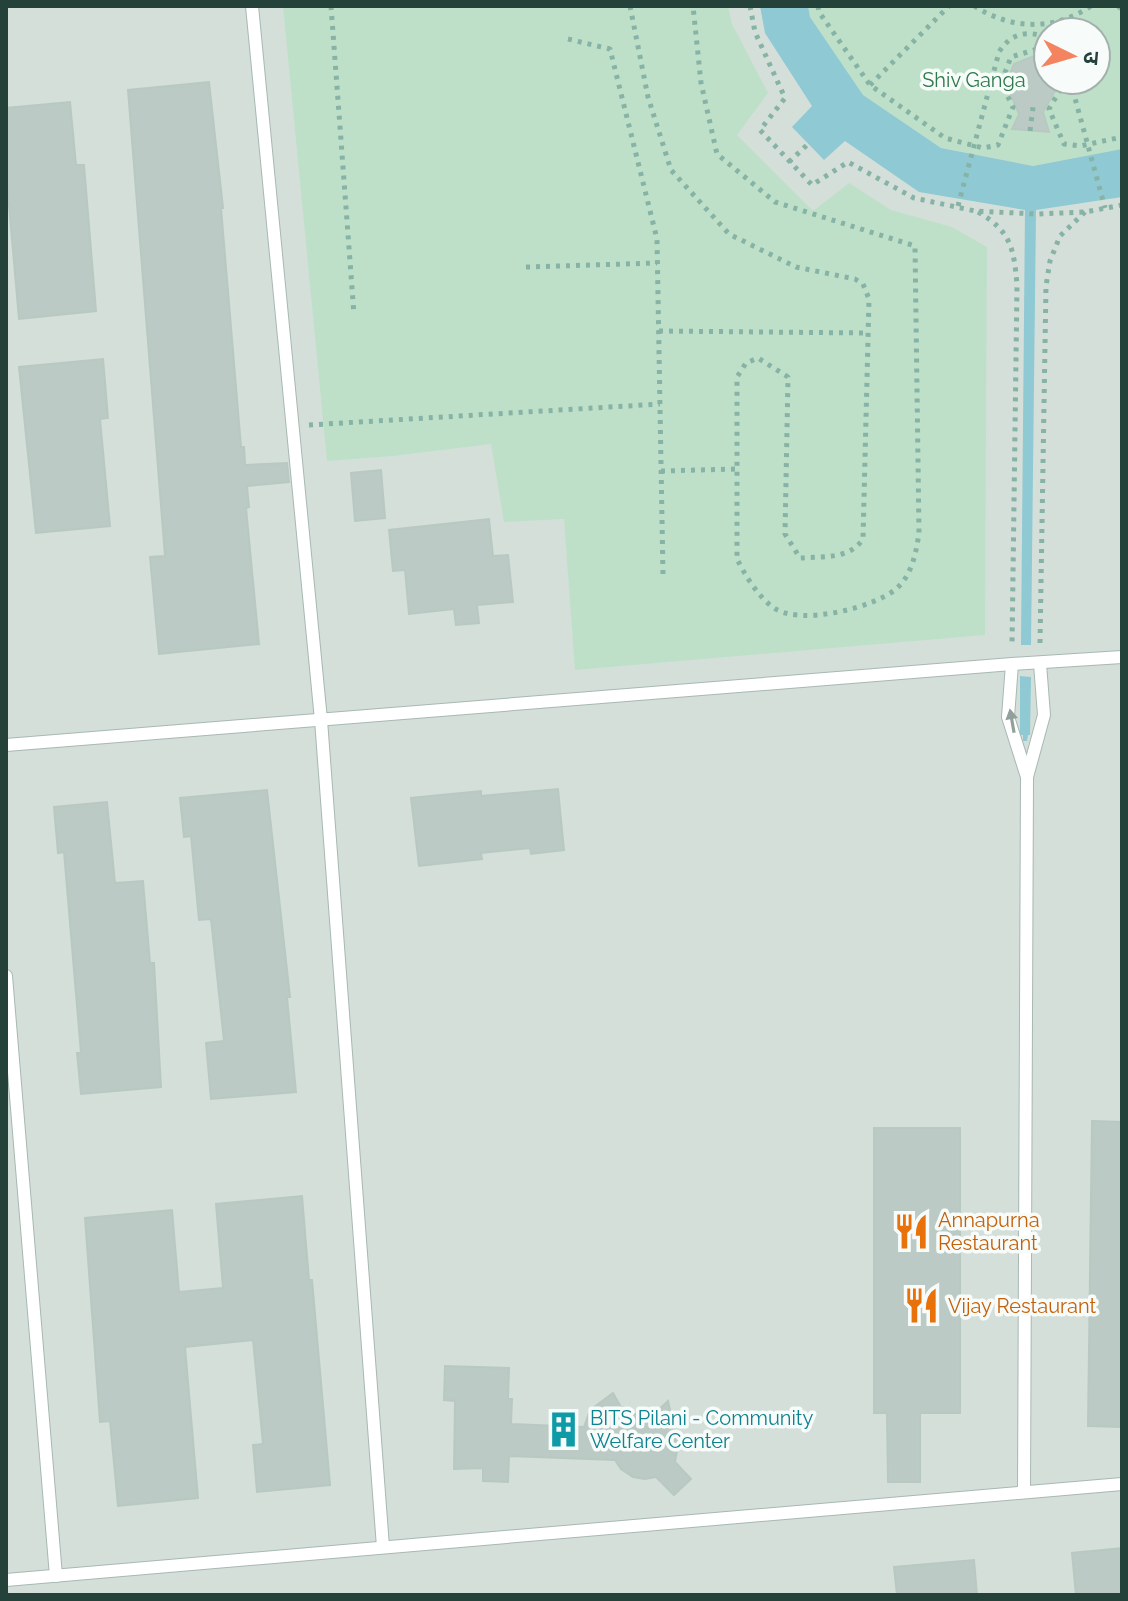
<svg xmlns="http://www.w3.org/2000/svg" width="1128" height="1601" viewBox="0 0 1128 1601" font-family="Raleway,'Noto Sans Devanagari',sans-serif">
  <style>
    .built { fill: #d4dfda; fill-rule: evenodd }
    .green { fill: #bfe0c8; fill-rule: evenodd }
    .water { fill: #8ec9d4 }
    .building { fill: #bbcac4; stroke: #b8c9c2; stroke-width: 2 }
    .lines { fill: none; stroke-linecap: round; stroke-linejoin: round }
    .lane-casing { stroke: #a8b8b2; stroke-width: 14 }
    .path { stroke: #86b3a5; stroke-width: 5; stroke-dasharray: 4 6; stroke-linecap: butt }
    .lane { stroke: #fff; stroke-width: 12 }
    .oneway { fill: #92a09c }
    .labels { text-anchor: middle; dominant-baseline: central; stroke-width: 7; stroke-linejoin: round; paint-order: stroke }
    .park-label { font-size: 20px; fill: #2d7a4b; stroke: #f7fbf9 }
    .food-label { font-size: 20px; fill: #c56008; stroke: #f7fbf9; text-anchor: start }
    .culture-label { font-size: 20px; fill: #0d838f; stroke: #f7fbf9; text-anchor: start }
  </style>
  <rect width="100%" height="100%" fill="#e6efeb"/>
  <path class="built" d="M6,6h1116v1589h-1116zM1048,32h48v48h-48z"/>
  <g class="green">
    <polygon points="283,6 728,6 732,24 768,93 737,135 813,211 849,183 891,210 952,227 987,247 985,635 575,670 564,519 504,522 491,444 393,456 327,461"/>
    <path d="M808,6h314v143l-89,17 -92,-18 -78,-53 -53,-78zM1048,32h48v48h-48z"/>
  </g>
  <g class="water">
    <polygon points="760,6 808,6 810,17 863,95 941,148 1033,166 1122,149 1122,197 1036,210 1031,645 1021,645 1025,210 919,192 845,141 824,160 792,127 812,106 765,33"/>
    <polygon points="1020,676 1031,677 1030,735 1028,735 1027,741 1023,741 1023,735 1020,735"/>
  </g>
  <g class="building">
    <polygon points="1034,56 1048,62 1048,80 1061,80 1043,112 1049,132 1012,129 1019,114 1006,83 1014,64"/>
    <polygon points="209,82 223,208 221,208 241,447 244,447 245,465 287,463 289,482 247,486 249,507 246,508 259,644 159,654 150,557 165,556 128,90"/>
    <polygon points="70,102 76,165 84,165 96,311 19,319 6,171 6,108"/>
    <polygon points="103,359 108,418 100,419 110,526 36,533 19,367"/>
    <polygon points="381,470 385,518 355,521 351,473"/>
    <polygon points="489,519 493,556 508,555 513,602 477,605 479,623 456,625 454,609 409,614 405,570 393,571 389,530"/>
    <polygon points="558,789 564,850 531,854 530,848 481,853 482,859 419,866 411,798 481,791 481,796"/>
    <polygon points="267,790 290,997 287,997 296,1092 211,1099 206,1043 224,1041 211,919 199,920 191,836 184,837 180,798"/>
    <polygon points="107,802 115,883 143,881 150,963 154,963 161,1087 81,1094 77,1053 81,1053 64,852 58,853 54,807"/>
    <polygon points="1092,1121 1122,1122 1122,1427 1088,1426"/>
    <polygon points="874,1128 960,1128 960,1413 920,1413 920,1482 888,1482 887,1413 874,1413"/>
    <polygon points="302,1196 309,1280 312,1280 330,1485 257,1492 253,1445 263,1444 253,1340 185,1347 198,1498 118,1506 110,1421 100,1422 85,1218 172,1210 179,1292 223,1288 216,1204"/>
    <polygon points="445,1366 509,1368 508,1399 512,1399 511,1424 584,1427 590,1410 613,1393 626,1416 645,1412 654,1414 668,1401 678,1445 675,1462 691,1479 674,1495 656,1477 645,1479 633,1477 621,1469 615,1460 509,1456 508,1482 483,1481 483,1468 454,1469 455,1401 444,1400"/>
    <polygon points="1122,1548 1122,1595 1076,1595 1072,1553"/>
    <polygon points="974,1560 977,1595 897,1595 894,1567"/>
  </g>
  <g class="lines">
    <defs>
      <g id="lane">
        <polyline points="252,6 321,720 383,1547"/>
        <polyline points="1012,664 1008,717 1027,777"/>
        <polyline points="6,745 1012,664 1122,657"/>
        <polyline points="6,976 56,1576"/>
        <polyline points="1024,1492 1027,777 1044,715 1040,664"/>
        <polyline points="6,1580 1122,1484"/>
      </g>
    </defs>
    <use href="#lane" class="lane-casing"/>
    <g class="path">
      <polyline points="331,6 354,315"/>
      <path d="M630,6l18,91 23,73 58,64 67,33 59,12 8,5 6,15 -6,240c-14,21 -40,17 -63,19l-15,-24 3,-157 -30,-19 -12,5 -9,14v182c8,16 21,38 37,49 26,18 99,0 122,-19 16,-14 20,-36 23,-56l-4,-287 -140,-44 -58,-48 -16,-71 -8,-77"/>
      <polyline points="750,6 755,32 785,98 760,130 812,185 848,162 914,198 975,211 1037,214 1085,212 1122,205"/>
      <polyline points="818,6 819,12 870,85 945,138 983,148 998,145 1013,107 1001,83 1011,57 1034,50 1048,57"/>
      <path d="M974,6c38,24 80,25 117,0"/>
      <polyline points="1118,6 1122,10"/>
      <polyline points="568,39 610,49 657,239 663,575"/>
      <polyline points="1061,80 1063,85 1049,109 1064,144 1080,146 1122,137"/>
      <polyline points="1070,80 1105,208"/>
      <polyline points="870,85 949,6"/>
      <polyline points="1030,131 1033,107"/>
      <polyline points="789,162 807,145"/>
      <path d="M958,206l41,-154c13,-20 29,-22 49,-14"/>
      <path d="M978,212c33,19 36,37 39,73l-5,362"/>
      <polyline points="526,267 657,263"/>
      <polyline points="659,331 868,333"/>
      <polyline points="309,425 660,404"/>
      <polyline points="661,471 737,469"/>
      <polyline points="1040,643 1046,286 1050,261 1060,236 1085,212"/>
    </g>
    <use href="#lane" class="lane"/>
  </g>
  <defs><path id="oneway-solid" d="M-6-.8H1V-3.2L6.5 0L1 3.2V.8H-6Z" transform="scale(2)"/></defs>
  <use class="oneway" href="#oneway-solid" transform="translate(1012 721) rotate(-100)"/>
  <defs>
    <symbol id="restaurant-bare" viewBox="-9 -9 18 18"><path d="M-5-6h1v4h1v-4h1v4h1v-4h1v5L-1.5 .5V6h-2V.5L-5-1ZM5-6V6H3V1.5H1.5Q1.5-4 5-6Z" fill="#e8710a" stroke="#f7fbf9" stroke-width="2.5" paint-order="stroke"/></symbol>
    <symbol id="building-bare" viewBox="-9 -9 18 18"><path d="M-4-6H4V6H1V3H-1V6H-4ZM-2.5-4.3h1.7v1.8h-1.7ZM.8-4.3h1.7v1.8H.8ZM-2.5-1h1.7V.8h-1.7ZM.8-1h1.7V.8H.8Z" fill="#0f9aa8" stroke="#f7fbf9" stroke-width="2.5" paint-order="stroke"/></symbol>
  </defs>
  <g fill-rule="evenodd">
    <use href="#restaurant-bare" x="886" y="1206" width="51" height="51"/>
    <use href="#restaurant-bare" x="896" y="1280" width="51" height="51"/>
    <use href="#building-bare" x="538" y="1404" width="51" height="51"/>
  </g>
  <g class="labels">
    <g class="park-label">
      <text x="974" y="80">Shiv Ganga</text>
    </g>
    <g class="food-label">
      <text x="938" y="1220">Annapurna<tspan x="938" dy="23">Restaurant</tspan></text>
      <text x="948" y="1306">Vijay Restaurant</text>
    </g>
    <g class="culture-label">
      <text x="590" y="1418">BITS Pilani - Community<tspan x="590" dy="23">Welfare Center</tspan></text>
    </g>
  </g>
  <rect width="1128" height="1601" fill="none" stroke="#24423a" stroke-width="16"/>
  <g transform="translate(1072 56) rotate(95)"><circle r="38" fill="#f7fbf9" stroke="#a3b1ad" stroke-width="2"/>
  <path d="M0-6L14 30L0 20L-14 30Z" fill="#f4845f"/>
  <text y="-12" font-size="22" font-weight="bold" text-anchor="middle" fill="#24423a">उ</text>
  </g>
</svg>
